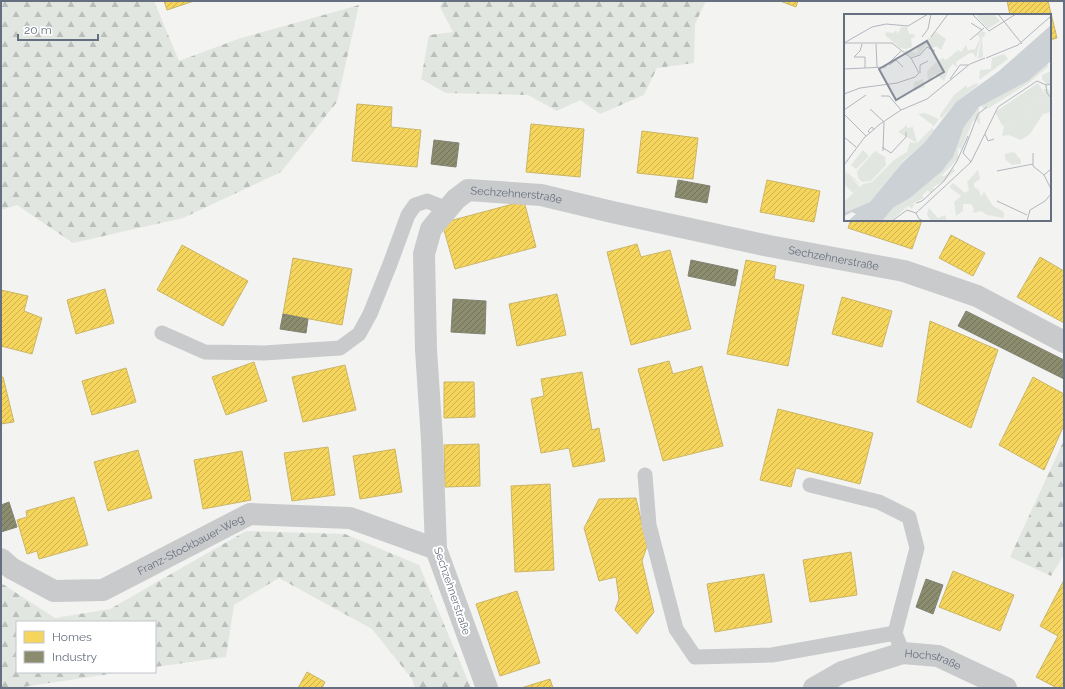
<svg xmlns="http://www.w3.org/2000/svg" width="1065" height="689" viewBox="0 0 1065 689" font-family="Raleway,sans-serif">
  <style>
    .forest { fill: url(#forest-firs) }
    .homes { fill: url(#homes-hatch); stroke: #cbb666 }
    .industry { fill: url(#industry-hatch); stroke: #818373 }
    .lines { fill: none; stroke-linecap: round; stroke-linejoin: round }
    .lane { stroke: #c9cacb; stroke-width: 15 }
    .street { stroke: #c9cacb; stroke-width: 22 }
    .labels { text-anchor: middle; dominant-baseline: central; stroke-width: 4; stroke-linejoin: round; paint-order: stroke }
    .street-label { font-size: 11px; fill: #666f7f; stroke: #fff }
    .inset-road { fill: none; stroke: #b2b6bd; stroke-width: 1 }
    .view { fill: #868d99; fill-opacity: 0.15; stroke: #868d99; stroke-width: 2 }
    .inset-edge { fill: none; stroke: #666f7f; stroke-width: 2 }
  </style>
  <defs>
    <pattern id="forest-firs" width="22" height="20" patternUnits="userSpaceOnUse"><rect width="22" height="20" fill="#e2e6e1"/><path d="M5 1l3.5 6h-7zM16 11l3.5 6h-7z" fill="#bbbfbc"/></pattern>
    <pattern id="homes-hatch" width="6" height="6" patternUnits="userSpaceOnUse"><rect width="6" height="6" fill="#f6d55c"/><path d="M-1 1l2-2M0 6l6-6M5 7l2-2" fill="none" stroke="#cbb151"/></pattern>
    <pattern id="industry-hatch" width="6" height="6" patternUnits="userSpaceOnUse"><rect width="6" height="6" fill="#8c8c6e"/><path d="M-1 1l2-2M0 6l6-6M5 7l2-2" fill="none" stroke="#71715c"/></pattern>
  </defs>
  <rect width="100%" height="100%" fill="#f3f3f2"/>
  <g class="forest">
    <polygon points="1,1 154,1 179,61 238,39 359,5 337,102 281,172 183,218 73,243 17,205 1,210"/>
    <polygon points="442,1 706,1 695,24 694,63 657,68 644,95 600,114 580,100 557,111 528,95 446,93 421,79 429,35 453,32 440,7"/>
    <polygon points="1064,440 1064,555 1051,576 1010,557"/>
    <polygon points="246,531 345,534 419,565 471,688 415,688 412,679 372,629 279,578 234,605 226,657 155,667 155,622 17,622 17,672 123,672 16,688 1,688 1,583 55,618 110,609"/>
  </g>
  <g class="homes">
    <polygon points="164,1 194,1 167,10"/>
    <polygon points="780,1 798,1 796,7"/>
    <polygon points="1007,1 1048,1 1057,38 1050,40 1050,15 1010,15"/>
    <polygon points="357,104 392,107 391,127 421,130 417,167 352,161"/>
    <polygon points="531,124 584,129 580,177 526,172"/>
    <polygon points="642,131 698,138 693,179 637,173"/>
    <polygon points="767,180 820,191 814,222 760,212"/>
    <polygon points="524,201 536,247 455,269 442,223"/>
    <polygon points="851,220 922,220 912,249 848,228"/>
    <polygon points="951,235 985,253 973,276 939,258"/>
    <polygon points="637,244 641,257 670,250 691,329 631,345 607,252"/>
    <polygon points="182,245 248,281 223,326 157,290"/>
    <polygon points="1040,257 1064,271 1064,323 1017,297"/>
    <polygon points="293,258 352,269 342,325 283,314"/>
    <polygon points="746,260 776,266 774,279 804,285 788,366 727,354"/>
    <polygon points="105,289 114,323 76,334 67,300"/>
    <polygon points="1,290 28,296 24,311 42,318 32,354 1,346"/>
    <polygon points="557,294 566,335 517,346 509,304"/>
    <polygon points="842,297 892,311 882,347 832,334"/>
    <polygon points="930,321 998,350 971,428 917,402"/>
    <polygon points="669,361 673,374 702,366 723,446 663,461 638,369"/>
    <polygon points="254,362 267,401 226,415 212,377"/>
    <polygon points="345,365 356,410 303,422 292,377"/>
    <polygon points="126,368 136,402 92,415 82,381"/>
    <polygon points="582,372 592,430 599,428 605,461 573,467 569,448 541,453 531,399 544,396 541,379"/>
    <polygon points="1,377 3,377 14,422 1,424"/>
    <polygon points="1033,377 1064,394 1064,425 1044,470 999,445"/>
    <polygon points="444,382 474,382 475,417 444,418"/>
    <polygon points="778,409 873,433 860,484 796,468 791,487 760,480"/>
    <polygon points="479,444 480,486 445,487 444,445"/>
    <polygon points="328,447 335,495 292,501 284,453"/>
    <polygon points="395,449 402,492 360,499 353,456"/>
    <polygon points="138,450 152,498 108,511 94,462"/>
    <polygon points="242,451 251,500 203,509 194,460"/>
    <polygon points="550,484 554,570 515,572 511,486"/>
    <polygon points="74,497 88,545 39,559 37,551 27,554 17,520 27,517 26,511"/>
    <polygon points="636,498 647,546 642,561 654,612 637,634 615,610 619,599 616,577 599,581 584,528 599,499"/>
    <polygon points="851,552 857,595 810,602 803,560"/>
    <polygon points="953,571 1014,595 1000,631 939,607"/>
    <polygon points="764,574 772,622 715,632 707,584"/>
    <polygon points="1064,580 1064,688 1057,688 1036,677 1058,636 1040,626"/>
    <polygon points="517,591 540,663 500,676 476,604"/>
    <polygon points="307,672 325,682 322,688 298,688"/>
    <polygon points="550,679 553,688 521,688"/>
  </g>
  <g class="industry">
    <polygon points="434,140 459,143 456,167 431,164"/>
    <polygon points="678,180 710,186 707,203 675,197"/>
    <polygon points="691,260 738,270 735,286 688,276"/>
    <polygon points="453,299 486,301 485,334 451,332"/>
    <polygon points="966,311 1064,360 1064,379 958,326"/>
    <polygon points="283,314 308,319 306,333 280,329"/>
    <polygon points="9,502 17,527 1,532 1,505"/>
    <polygon points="926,579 943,585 933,614 916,607"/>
  </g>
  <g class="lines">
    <g class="lane">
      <polyline points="162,333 205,352 264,353 340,348 359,334 370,314 390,264 408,215 415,205 427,201 447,209"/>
      <polyline points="645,475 649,525 676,629 695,657 772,655 895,633"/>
      <polyline points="810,485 879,502 909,517 917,548 895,633 899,643"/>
    </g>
    <g class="street">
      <path id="s1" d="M1,559l10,9 43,23 49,-1 147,-76 100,4 86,31"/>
      <path id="s2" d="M487,688l-51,-139 -4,-109 -6,-90 -2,-96 7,-25 25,-30 12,-9 73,5 71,17 157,34 135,25 73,25 87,46"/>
      <path id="s3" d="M814,688l28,-16 61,-19 35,3 68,32"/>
    </g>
  </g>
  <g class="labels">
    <g class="street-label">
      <text stroke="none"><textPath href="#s2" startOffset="572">Sechzehnerstraße</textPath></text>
      <text stroke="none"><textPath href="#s2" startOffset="896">Sechzehnerstraße</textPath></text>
      <text stroke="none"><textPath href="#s1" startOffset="210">Franz-Stockbauer-Weg</textPath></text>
      <text transform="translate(452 591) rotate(71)">Sechzehnerstraße</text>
      <text stroke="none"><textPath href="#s3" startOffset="127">Hochstraße</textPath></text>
    </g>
  </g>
  <g transform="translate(844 14)">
    <rect width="207" height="207" fill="#f3f3f2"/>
    <path d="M134,0h16l6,7 -12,8 -11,-12zM160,40l4,5 -29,21 1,-10 11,-1 1,-11zM81,99l14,6 -5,7 -16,-12zM63,111v3l6,-1 4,16 -19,-11z" fill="#e2e6e1"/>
    <path d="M57,13h6l2,7h5l1,3 -4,2 1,8 -6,2 -6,-1 -15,-13 1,-3 7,1 3,-3 2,4zM138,17l4,2 -4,6 1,18 -5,2 4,-26 -6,25 -3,-5h-3l-14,9 1,5 -4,-3 -4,4 -5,13 -9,-7 -7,7 -1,-10 8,-8 8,-5 3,2 12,-10 3,2 5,-7 2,5 7,-1 5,-11 -3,-3zM92,18l10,7 -5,11 -5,-4 -3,2 -7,-3 -6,9 -9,3 -7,-5 2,-2 11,3v-5zM202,49l3,3 -19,16 -41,26 -6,1 -1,-4 46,-24zM79,65l2,8 -12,4 1,-9zM133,69l1,2 -22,17 -15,17 -1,-4 14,-20 13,-10v3zM199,75h5l3,4v19l-8,2 -13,20 -9,6 -12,-5 -7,1 2,-10 19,-7 10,-14 13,-9zM135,93l1,18 -4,-5 -3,1 -12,28 -3,-1v11l-17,17h4l8,-8 2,3 -11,10 -11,6 1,2 -4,4 -2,-3 -6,6 2,2 -9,4 -3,7 -4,-3 -16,14 -10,1 11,-13 17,-10 39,-35 15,-36zM88,114l2,2 -9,12 -21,18 -34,42 -26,11v-11l19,-18 9,-2 22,-22 13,-8 3,-10 7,1zM170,138l7,8v4l-9,1 -7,-6v-5zM134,156l2,9 -6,4v4l5,3 2,7 3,-5 9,14 11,6v6l-17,-3 -6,-4 -8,2 1,-4 -3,-5h-8v7l-7,5 -2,-14 7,-6 -12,-9 4,-4 12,10 4,-3 -2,-8zM85,194l9,10 7,-3 2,6h-17l-3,-7z" fill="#e2e6e1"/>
    <path d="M207,57v12l-4,2 -5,-6v-4zM194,69l8,13 -13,9 -10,14 -19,7 -2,-1 -7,-13z" fill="#e2e6e1"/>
    <path d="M19,136l6,6 -13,13 -5,-4zM31,137l10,6 1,8 -15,16 -9,1 -4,-4 -1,-7zM0,155l18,17 -11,-8 9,9 -7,6 -9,-9v-13l6,5z" fill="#e2e6e1"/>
    <path d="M207,11v36l-23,20 -49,26 -15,20 -11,30 -11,14 -32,27 -17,10 -11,13h-34l8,-7 -4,-2 -8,4v-3l26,-11 32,-39 23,-21 31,-40 43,-31z" fill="#ccd1d5"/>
    <path class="inset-road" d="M109,0h21M154,0l24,30M129,1l16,16 27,-17M127,9l11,7M78,23l6,-8 3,-15M87,23l17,-23M126,26l14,-12M0,29h48l19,15 8,15 -4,4 -18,6 -37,5 -16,6M0,29l28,-16 14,-3 22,2 20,-12M18,30l-2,7 -6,6h11v11M32,30l1,23M67,44l9,-3 7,-8 8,4M142,44l32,-13 33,-29M45,51l7,-5 7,7M0,55l41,-2 16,-16M76,59v-8l8,-4M106,65l10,-14h8M202,71l1,8 4,5M37,82h8l12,14M26,95l14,13M0,96l22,-15M0,100l22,22M26,119l-2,-2 4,-4 2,3M141,120l3,7 6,-2M0,123l12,10M38,133l9,6 15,-16v-5M39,137l1,-29M189,139v13l11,9M127,148l-8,-9 15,-39 9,-7M0,151l20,-27 16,-14 21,-14 26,-11 43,-35 15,-6M207,155l-7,6 7,14M153,157l36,-7M153,187l30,14M72,189l6,-2 22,-20 13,-20 11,-25M72,199l55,-51 27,-55 39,-26 9,4 5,-1M72,199l3,6 5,2M48,207l15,-11 9,3M183,207l3,-11 15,-9 6,-7"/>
    <path class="view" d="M83,27l17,31 -48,28 -17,-31z"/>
    <rect width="207" height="207" class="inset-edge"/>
  </g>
  <rect width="1065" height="689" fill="none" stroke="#666f7f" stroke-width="4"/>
  <rect x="16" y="621" width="140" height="52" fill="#ffffff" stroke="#c2c5cc"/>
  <rect x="24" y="631" width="20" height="12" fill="#f6d55c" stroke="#c2c5cc"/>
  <text x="52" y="641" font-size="12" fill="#666f7f">Homes</text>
  <rect x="24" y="651" width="20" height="12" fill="#8c8c6e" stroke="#c2c5cc"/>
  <text x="52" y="661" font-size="12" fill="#666f7f">Industry</text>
  <path d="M18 34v6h80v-6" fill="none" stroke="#666f7f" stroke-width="2"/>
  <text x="24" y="34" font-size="12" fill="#666f7f" stroke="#ffffff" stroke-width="3" paint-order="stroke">20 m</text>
</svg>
